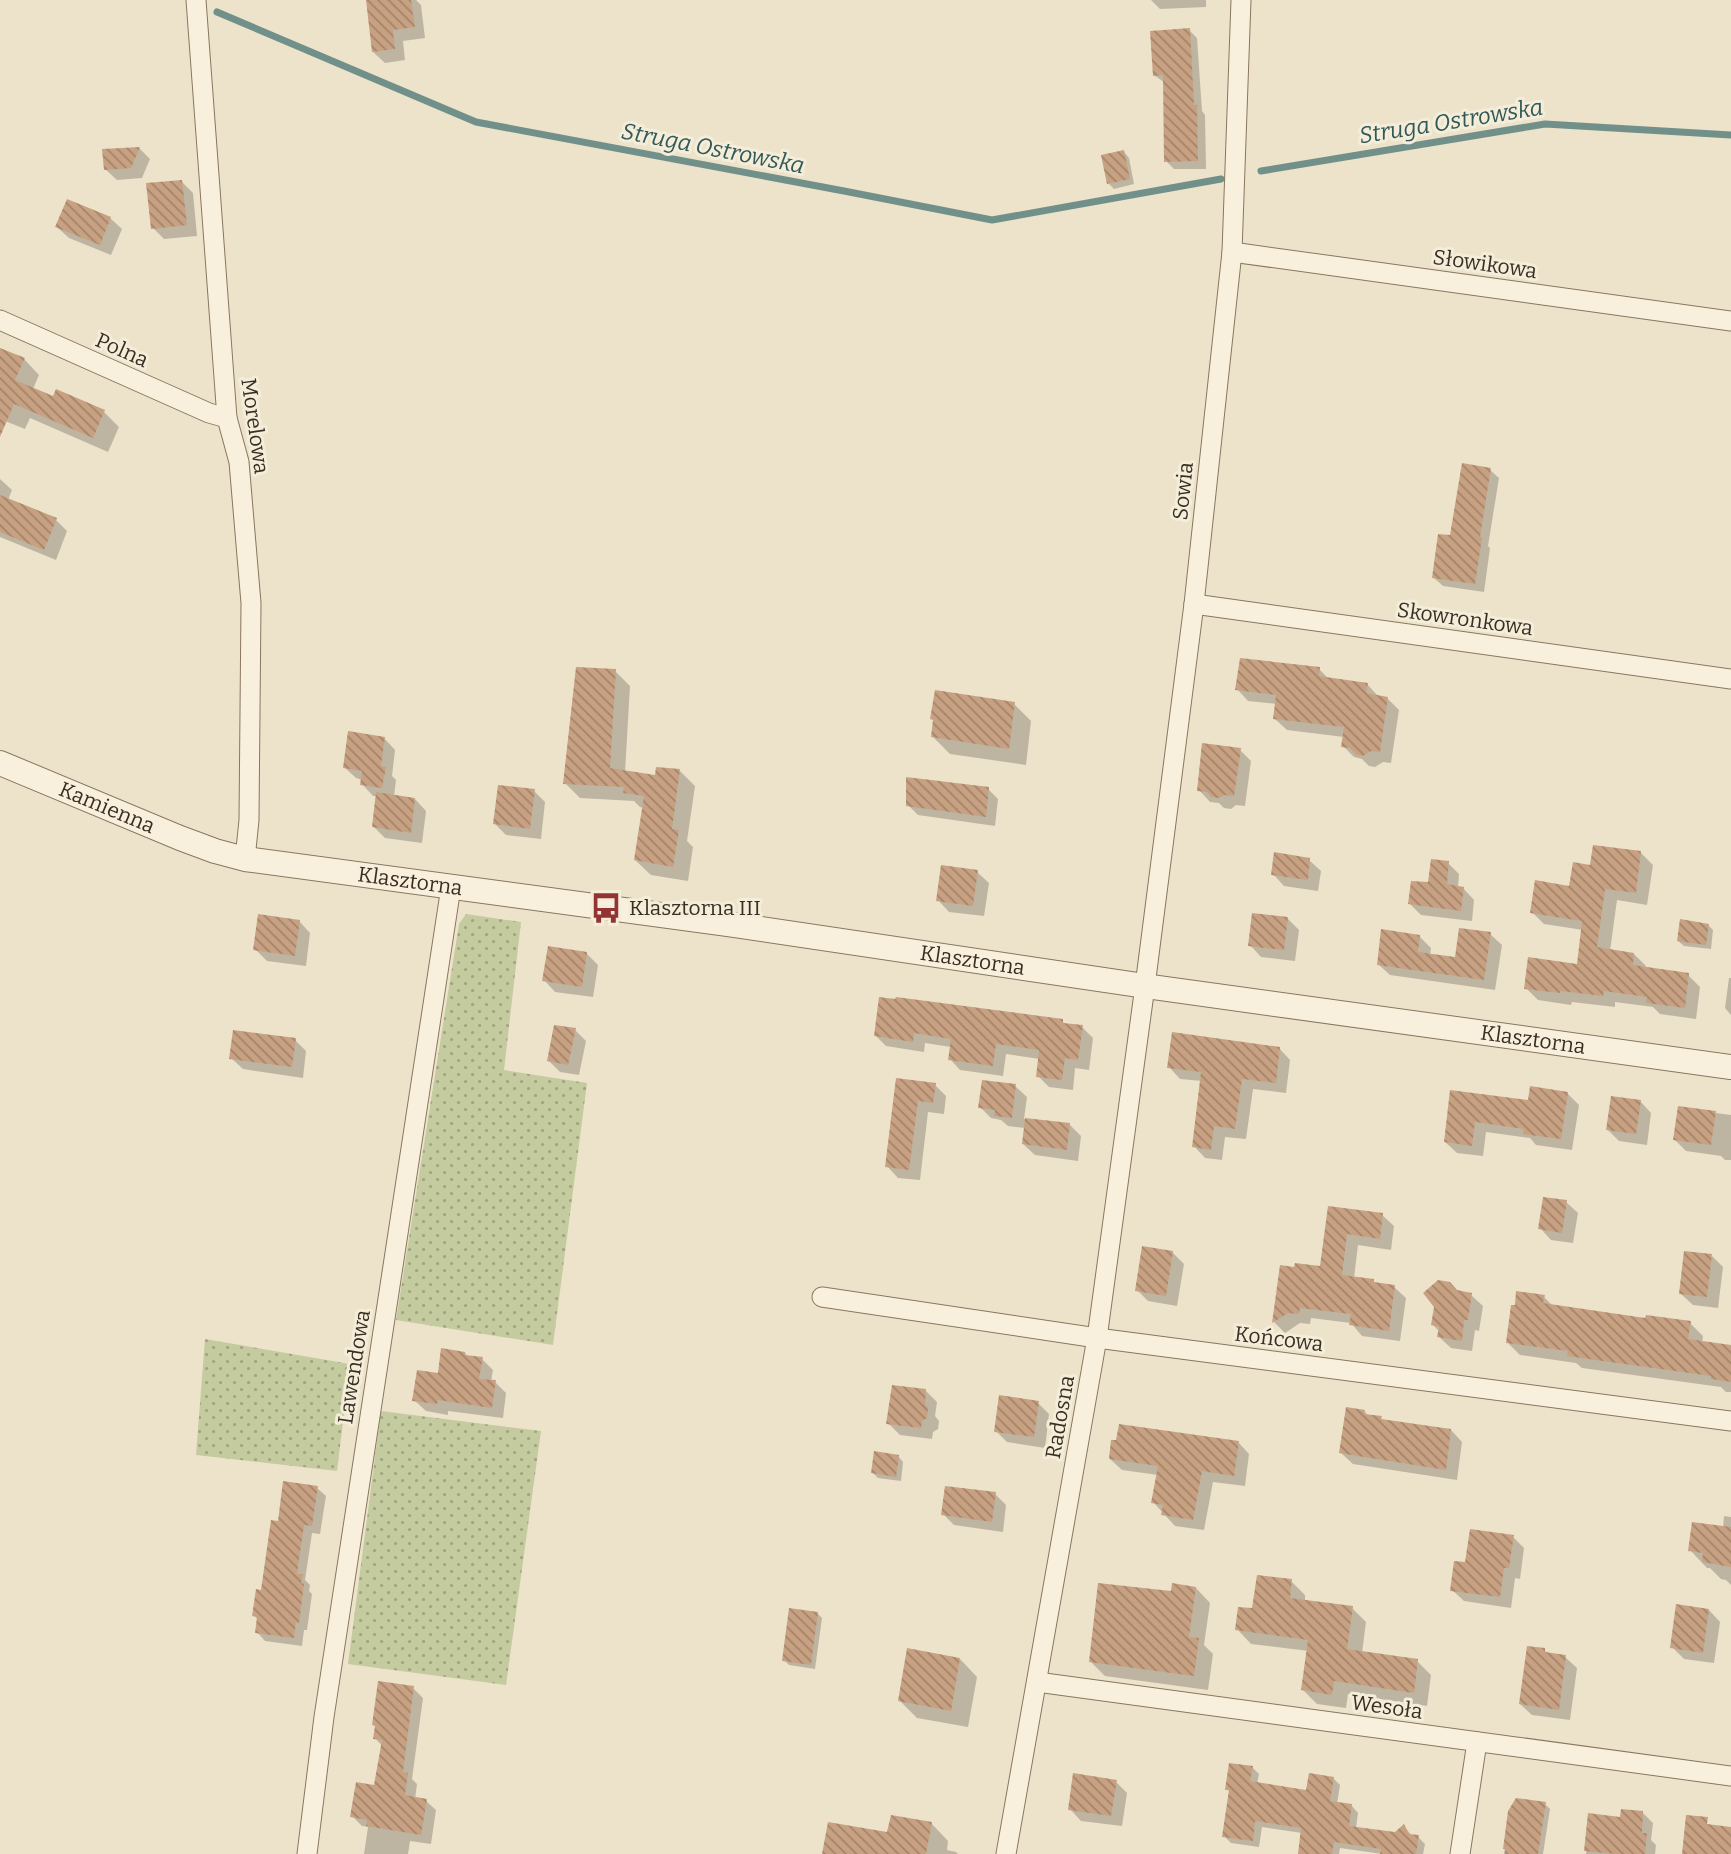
<svg xmlns="http://www.w3.org/2000/svg" width="1731" height="1854" viewBox="0 0 1731 1854" font-family="Bitter,serif">
  <style>
    .grass { fill: url(#grass-dots) }
    .shadow { fill: #0003 }
    .lines { fill: none; stroke-linecap: round; stroke-linejoin: round }
    .stream { stroke: #719089; stroke-width: 7 }
    .building { fill: url(#building-back-hatch) }
    .minor-casing { stroke: #89765f; stroke-width: 21 }
    .tertiary-casing { stroke: #89765f; stroke-width: 26 }
    .minor { stroke: #f8f0dd; stroke-width: 19 }
    .tertiary { stroke: #f8f0dd; stroke-width: 24 }
    .labels { text-anchor: middle; dominant-baseline: central; stroke-width: 6; stroke-linejoin: round; paint-order: stroke }
    .street-label { font-size: 21px; fill: #3a2e22; stroke: #f4edd9 }
    .poi-label { font-size: 21px; fill: #3a2e22; stroke: #f4edd9; text-anchor: start }
    .water-label { font-size: 23px; font-style: italic; fill: #325957; stroke: #f4edd9 }
  </style>
  <defs>
    <pattern id="grass-dots" width="8" height="8" patternUnits="userSpaceOnUse" patternTransform="scale(1.75)"><rect width="8" height="8" fill="#c4cb9e"/><path d="M2 2h.1M6 6h.1" fill="none" stroke="#a0a580" stroke-width="1.8" stroke-linecap="round"/></pattern>
    <pattern id="building-back-hatch" width="6" height="6" patternUnits="userSpaceOnUse" patternTransform="scale(1.75)"><rect width="6" height="6" fill="#c8a182"/><path d="M-1 5l2 2M0 0l6 6M5-1l2 2" fill="none" stroke="#a3846a"/></pattern>
  </defs>
  <rect width="100%" height="100%" fill="#ede3ca"/>
  <g class="grass">
    <polygon points="466,914 521,922 504,1070 587,1083 553,1345 396,1320 459,924"/>
    <polygon points="205,1339 350,1364 337,1471 196,1455"/>
    <polygon points="381,1411 541,1431 506,1685 348,1664"/>
  </g>
  <g class="shadow">
    <polygon points="368,0 416,0 421,5 425,38 403,41 405,60 385,63 373,52"/>
    <polygon points="1151,0 1206,0 1206,7 1160,9"/>
    <polygon points="1189,30 1197,38 1202,111 1205,115 1206,169 1174,169 1166,161 1165,83 1154,75"/>
    <polygon points="139,148 150,159 142,178 117,180 105,169"/>
    <polygon points="1124,152 1129,158 1134,184 1114,189 1109,184"/>
    <polygon points="182,182 193,193 197,236 164,239 153,228"/>
    <polygon points="110,218 122,229 111,255 69,238 57,227"/>
    <polygon points="0,349 24,359 39,375 33,389 54,399 104,412 119,427 108,452 30,418 25,429 0,419"/>
    <polygon points="1490,470 1499,478 1488,546 1490,548 1484,592 1443,586 1434,578 1452,537"/>
    <polygon points="0,479 12,490 8,500 56,520 67,531 56,560 0,537"/>
    <polygon points="1319,669 1329,679 1367,684 1378,696 1387,698 1399,710 1391,763 1383,762 1375,767 1369,766 1362,759 1354,757 1343,746 1344,737 1287,730 1275,719 1277,704 1248,701 1237,689"/>
    <polygon points="615,671 630,686 625,772 657,777 680,771 695,786 687,841 693,847 688,881 651,875 635,860 644,808 640,807 634,801 580,798 565,783"/>
    <polygon points="1014,704 1031,721 1026,765 950,754 932,736"/>
    <polygon points="384,738 395,750 392,776 396,780 394,796 415,799 426,811 422,843 385,838 374,827 378,796 373,796 362,784 362,780 356,778 344,767"/>
    <polygon points="1240,750 1251,761 1245,806 1236,805 1231,809 1224,808 1219,803 1210,802 1199,790"/>
    <polygon points="988,789 998,799 995,826 918,815 908,805"/>
    <polygon points="534,791 545,802 541,839 506,835 494,823"/>
    <polygon points="1641,853 1653,865 1647,905 1617,900 1610,951 1634,954 1646,966 1645,969 1688,975 1700,987 1696,1019 1660,1014 1653,1007 1615,1002 1615,1007 1572,1002 1571,1005 1538,1000 1526,988 1578,966 1583,930 1544,924 1532,912 1571,888 1592,867"/>
    <polygon points="1309,860 1321,871 1318,891 1284,886 1273,874"/>
    <polygon points="1448,863 1459,874 1458,888 1463,888 1474,900 1472,921 1421,915 1410,904"/>
    <polygon points="977,872 989,883 984,916 949,912 938,900"/>
    <polygon points="1288,919 1299,930 1295,961 1261,957 1250,945"/>
    <polygon points="299,921 310,933 306,966 267,961 255,949"/>
    <polygon points="1708,925 1713,930 1711,949 1684,946 1678,941"/>
    <polygon points="1490,934 1502,945 1495,990 1390,975 1378,964 1420,937 1431,948 1430,956 1456,959"/>
    <polygon points="586,953 598,965 593,997 555,992 544,980"/>
    <polygon points="1729,978 1731,978 1731,1015 1725,1008"/>
    <polygon points="1062,1021 1066,1025 1082,1027 1093,1038 1089,1070 1075,1068 1073,1090 1049,1087 1038,1076 1040,1059 1006,1054 1003,1076 960,1070 950,1059 951,1047 925,1043 924,1052 886,1046 875,1035"/>
    <polygon points="575,1030 586,1041 579,1075 560,1072 549,1061"/>
    <polygon points="295,1040 306,1051 303,1078 243,1069 231,1058"/>
    <polygon points="1279,1048 1290,1060 1286,1093 1253,1089 1246,1139 1225,1137 1222,1160 1205,1158 1194,1146 1202,1081 1180,1079 1169,1067"/>
    <polygon points="898,1080 935,1085 946,1096 944,1114 928,1112 920,1180 898,1178 887,1166"/>
    <polygon points="1015,1086 1027,1097 1024,1119 1070,1125 1081,1136 1078,1161 1035,1155 1023,1144 1025,1128 1008,1126 1001,1120 991,1118 980,1107"/>
    <polygon points="1452,1092 1530,1102 1567,1093 1579,1105 1572,1150 1536,1145 1530,1138 1486,1132 1483,1156 1457,1153 1445,1142"/>
    <polygon points="1640,1101 1651,1113 1647,1145 1619,1141 1608,1130"/>
    <polygon points="1679,1108 1731,1115 1731,1160 1725,1160 1721,1156 1686,1151 1675,1140"/>
    <polygon points="1566,1202 1578,1213 1573,1243 1551,1240 1540,1228"/>
    <polygon points="1329,1208 1382,1215 1394,1226 1391,1250 1358,1245 1354,1278 1373,1281 1377,1285 1394,1287 1406,1298 1400,1341 1362,1336 1351,1323 1311,1318 1310,1324 1300,1323 1285,1333 1274,1322 1282,1267 1321,1268"/>
    <polygon points="1172,1252 1184,1264 1177,1306 1148,1301 1137,1290"/>
    <polygon points="1712,1256 1723,1267 1718,1308 1693,1305 1681,1294"/>
    <polygon points="1458,1292 1471,1295 1483,1306 1479,1331 1475,1330 1472,1351 1451,1348 1439,1337 1440,1332 1433,1325"/>
    <polygon points="1544,1297 1553,1306 1647,1320 1690,1323 1703,1336 1702,1343 1731,1347 1731,1392 1726,1392 1721,1387 1582,1368 1576,1363 1520,1355 1508,1343"/>
    <polygon points="465,1353 468,1357 482,1359 493,1370 491,1382 495,1382 506,1393 503,1418 448,1411 448,1415 426,1411 414,1400"/>
    <polygon points="926,1391 937,1402 935,1416 939,1421 938,1429 933,1432 932,1439 900,1435 888,1423"/>
    <polygon points="1038,1403 1049,1414 1045,1448 1007,1442 996,1431"/>
    <polygon points="1364,1411 1369,1416 1381,1418 1384,1421 1451,1430 1462,1442 1457,1480 1353,1464 1341,1453"/>
    <polygon points="1238,1442 1249,1454 1245,1486 1213,1482 1204,1530 1175,1526 1153,1502 1158,1475 1122,1470 1110,1459"/>
    <polygon points="898,1456 903,1462 901,1481 878,1478 873,1473"/>
    <polygon points="317,1488 326,1496 320,1534 312,1533 305,1580 310,1585 309,1591 312,1594 307,1630 304,1630 302,1646 265,1641 257,1632 258,1620 254,1615 262,1592 279,1523"/>
    <polygon points="995,1494 1006,1505 1003,1532 954,1525 943,1514"/>
    <polygon points="1724,1516 1731,1517 1731,1585 1726,1580 1721,1579 1710,1568 1707,1568 1690,1550 1723,1528"/>
    <polygon points="1513,1537 1524,1548 1520,1579 1515,1578 1511,1608 1464,1601 1452,1590 1467,1564"/>
    <polygon points="1291,1581 1305,1595 1305,1601 1352,1608 1366,1622 1362,1653 1417,1661 1431,1675 1427,1706 1348,1694 1346,1708 1317,1704 1303,1690 1309,1651 1251,1644 1237,1629 1253,1610"/>
    <polygon points="1196,1588 1210,1603 1204,1645 1213,1654 1208,1690 1105,1676 1090,1661 1172,1593"/>
    <polygon points="1709,1610 1720,1622 1714,1663 1684,1659 1672,1647"/>
    <polygon points="817,1613 822,1618 815,1669 789,1665 784,1660"/>
    <polygon points="1544,1650 1549,1654 1565,1657 1577,1668 1570,1720 1532,1715 1520,1704"/>
    <polygon points="960,1659 977,1677 968,1727 917,1718 899,1700"/>
    <polygon points="413,1688 423,1698 412,1779 417,1784 415,1799 426,1801 436,1810 431,1844 410,1841 408,1854 364,1854 368,1827 362,1826 352,1816 376,1787 383,1747 375,1738"/>
    <polygon points="1252,1767 1259,1774 1257,1784 1308,1792 1333,1778 1340,1785 1337,1804 1352,1806 1358,1813 1356,1828 1396,1834 1404,1826 1412,1836 1418,1837 1425,1844 1423,1854 1382,1854 1340,1848 1339,1854 1301,1854 1302,1833 1262,1827 1259,1847 1231,1843 1224,1836 1230,1792 1227,1789"/>
    <polygon points="1116,1782 1127,1793 1122,1826 1081,1821 1070,1809"/>
    <polygon points="1545,1804 1550,1809 1543,1854 1504,1854 1510,1812"/>
    <polygon points="1643,1813 1653,1823 1651,1840 1656,1845 1655,1854 1586,1854 1590,1815 1622,1819"/>
    <polygon points="931,1823 948,1841 947,1850 956,1852 958,1854 824,1854"/>
  </g>
  <g class="lines">
    <g class="stream">
      <polyline points="217,12 476,122 844,191 992,220 1221,179"/>
      <polyline points="1261,171 1545,124 1731,135"/>
    </g>
  </g>
  <g class="building">
    <polygon points="366,0 411,0 415,27 393,30 395,49 372,52"/>
    <polygon points="1190,28 1194,105 1197,105 1198,161 1164,162 1163,75 1153,76 1150,31"/>
    <polygon points="140,147 131,168 104,170 102,149"/>
    <polygon points="1124,150 1130,179 1107,184 1101,155"/>
    <polygon points="182,180 187,225 151,229 146,183"/>
    <polygon points="67,199 111,217 100,245 55,227"/>
    <polygon points="0,348 25,358 15,380 53,396 56,389 105,410 93,438 14,404 0,437"/>
    <polygon points="1462,463 1491,468 1480,537 1482,538 1475,584 1432,578 1438,534 1450,535"/>
    <polygon points="0,495 57,518 44,550 0,532"/>
    <polygon points="1240,658 1320,667 1319,676 1368,683 1366,693 1388,697 1380,752 1371,751 1363,756 1356,755 1350,748 1341,747 1344,727 1273,719 1276,695 1235,690"/>
    <polygon points="576,667 616,669 610,768 655,775 656,767 680,769 672,829 679,830 673,867 634,860 644,796 623,793 624,787 563,784"/>
    <polygon points="935,690 1015,702 1009,749 931,737 933,720 930,719"/>
    <polygon points="348,731 385,737 381,766 386,767 382,788 360,785 362,771 343,768"/>
    <polygon points="1202,743 1241,748 1234,796 1224,795 1219,798 1211,797 1207,792 1197,791"/>
    <polygon points="906,777 989,787 986,817 906,806"/>
    <polygon points="498,785 535,789 530,829 493,824"/>
    <polygon points="376,792 415,798 411,833 372,827"/>
    <polygon points="1593,845 1641,851 1636,893 1605,889 1597,947 1634,953 1633,965 1689,973 1685,1008 1646,1003 1647,997 1604,991 1603,996 1560,991 1560,993 1524,989 1528,957 1577,964 1582,921 1530,913 1535,880 1569,886 1573,862 1590,865"/>
    <polygon points="1274,852 1310,858 1308,880 1271,875"/>
    <polygon points="1431,859 1449,861 1447,884 1464,887 1461,911 1408,904 1411,881 1428,882"/>
    <polygon points="941,865 978,870 973,906 936,901"/>
    <polygon points="1252,913 1288,917 1284,950 1248,946"/>
    <polygon points="258,914 300,920 295,956 253,950"/>
    <polygon points="1680,919 1709,924 1706,945 1677,941"/>
    <polygon points="1459,928 1491,932 1484,980 1377,965 1381,929 1420,935 1418,952 1455,957"/>
    <polygon points="548,946 587,952 582,987 542,981"/>
    <polygon points="879,997 895,999 896,997 1063,1019 1063,1023 1083,1025 1078,1060 1065,1058 1062,1080 1036,1077 1039,1050 996,1044 993,1066 948,1060 951,1039 914,1033 913,1042 874,1036"/>
    <polygon points="554,1025 576,1028 568,1065 547,1061"/>
    <polygon points="233,1030 296,1038 292,1067 229,1059"/>
    <polygon points="1172,1032 1280,1047 1276,1083 1242,1079 1235,1129 1214,1126 1211,1150 1192,1147 1201,1072 1167,1068"/>
    <polygon points="896,1078 936,1083 933,1103 918,1101 909,1170 885,1167"/>
    <polygon points="982,1080 1016,1084 1012,1118 994,1116 995,1110 978,1108"/>
    <polygon points="1530,1086 1568,1092 1561,1139 1523,1134 1524,1129 1475,1122 1472,1146 1444,1142 1450,1090 1528,1100"/>
    <polygon points="1611,1096 1641,1100 1636,1134 1606,1130"/>
    <polygon points="1678,1106 1716,1111 1711,1145 1673,1140"/>
    <polygon points="1025,1118 1070,1123 1067,1150 1022,1144"/>
    <polygon points="1543,1197 1567,1200 1562,1233 1538,1229"/>
    <polygon points="1328,1206 1383,1213 1380,1239 1347,1234 1342,1275 1374,1279 1374,1282 1395,1285 1389,1331 1349,1325 1351,1314 1300,1308 1299,1314 1288,1313 1272,1323 1280,1265 1294,1267 1295,1263 1320,1266"/>
    <polygon points="1142,1246 1173,1251 1166,1296 1135,1291"/>
    <polygon points="1684,1251 1712,1254 1707,1297 1679,1294"/>
    <polygon points="1438,1280 1450,1282 1457,1290 1472,1293 1468,1320 1464,1320 1462,1341 1437,1337 1439,1327 1431,1325 1434,1307 1423,1293"/>
    <polygon points="1516,1291 1545,1295 1543,1303 1645,1318 1646,1315 1691,1321 1688,1339 1731,1345 1731,1382 1711,1379 1711,1376 1567,1356 1568,1351 1506,1343 1511,1305 1515,1305"/>
    <polygon points="441,1348 465,1352 465,1355 483,1357 479,1379 496,1380 492,1408 438,1400 437,1404 412,1401 417,1370 438,1373"/>
    <polygon points="892,1385 926,1389 925,1404 928,1408 927,1418 922,1421 921,1428 886,1424"/>
    <polygon points="999,1395 1039,1401 1034,1437 994,1432"/>
    <polygon points="1346,1407 1365,1410 1364,1414 1382,1416 1381,1419 1451,1429 1446,1470 1339,1453"/>
    <polygon points="1119,1424 1239,1441 1234,1476 1202,1471 1193,1520 1161,1515 1163,1505 1151,1503 1158,1466 1109,1459 1111,1440 1116,1440"/>
    <polygon points="874,1451 899,1455 896,1477 871,1473"/>
    <polygon points="283,1481 318,1486 312,1526 304,1525 297,1574 303,1574 301,1583 304,1584 299,1623 296,1622 294,1638 255,1633 257,1617 252,1616 256,1589 261,1590 271,1520 278,1521"/>
    <polygon points="945,1486 996,1492 992,1522 941,1515"/>
    <polygon points="1692,1522 1731,1527 1731,1567 1702,1562 1703,1553 1688,1551"/>
    <polygon points="1470,1529 1514,1535 1509,1568 1504,1568 1500,1597 1450,1591 1454,1561 1465,1562"/>
    <polygon points="1257,1575 1292,1579 1290,1598 1353,1606 1347,1649 1418,1659 1414,1693 1334,1681 1332,1695 1301,1690 1308,1640 1235,1630 1238,1607 1252,1608"/>
    <polygon points="1098,1583 1171,1591 1172,1583 1196,1587 1189,1637 1199,1638 1194,1676 1089,1662"/>
    <polygon points="1676,1604 1709,1609 1703,1653 1670,1648"/>
    <polygon points="789,1608 818,1612 811,1665 782,1661"/>
    <polygon points="1527,1646 1545,1648 1545,1652 1566,1655 1559,1710 1519,1704"/>
    <polygon points="907,1648 960,1658 951,1711 898,1701"/>
    <polygon points="378,1681 414,1686 403,1772 408,1773 405,1795 427,1799 421,1835 366,1826 367,1820 350,1817 356,1782 374,1785 382,1740 373,1739 375,1726 372,1725"/>
    <polygon points="1229,1763 1253,1766 1250,1781 1306,1790 1309,1773 1334,1777 1330,1801 1352,1804 1349,1826 1395,1832 1404,1824 1409,1834 1419,1835 1416,1854 1380,1854 1381,1849 1334,1842 1332,1854 1298,1854 1301,1828 1255,1821 1253,1841 1222,1837 1229,1790 1225,1790"/>
    <polygon points="1073,1773 1117,1780 1111,1816 1068,1810"/>
    <polygon points="1516,1798 1546,1802 1538,1854 1505,1854 1505,1849 1503,1849 1508,1811"/>
    <polygon points="1621,1809 1643,1811 1642,1833 1647,1833 1645,1854 1616,1854 1584,1851 1588,1813 1620,1817"/>
    <polygon points="891,1815 932,1822 926,1854 822,1854 828,1822 887,1832"/>
    <polygon points="1686,1815 1708,1817 1707,1824 1731,1827 1731,1854 1682,1854"/>
  </g>
  <g class="lines">
    <defs>
      <g id="minor">
        <polyline points="196,0 227,418 239,462 251,603 249,820 245,859"/>
        <polyline points="1232,252 1731,321"/>
        <polyline points="0,320 209,413 227,418"/>
        <polyline points="1194,604 1731,679"/>
        <polyline points="822,1297 1097,1338 1731,1421"/>
        <polyline points="1037,1682 1731,1776"/>
        <polyline points="307,1854 324,1717 451,887"/>
        <polyline points="1006,1854 1097,1338 1145,986 1194,604 1232,252 1241,0"/>
        <polyline points="1460,1854 1477,1742"/>
      </g>
      <g id="tertiary">
        <path id="s1" d="M0,763l180,75 35,13 30,8 483,65 417,62 586,81"/>
      </g>
    </defs>
    <use href="#minor" class="minor-casing"/>
    <use href="#tertiary" class="tertiary-casing"/>
    <use href="#minor" class="minor"/>
    <use href="#tertiary" class="tertiary"/>
  </g>
  <defs>
    <symbol id="bus-bare" viewBox="-9 -9 18 18"><path d="M-5-6H5V4H4V6H2V4H-2V6H-4V4H-5ZM-3.5-4V0h7V-4ZM-3.5 1.2v1.5H-2V1.2ZM2 1.2v1.5H3.5V1.2Z" fill="#943432" stroke="#f4edd9" stroke-width="2.5" paint-order="stroke"/></symbol>
  </defs>
  <g fill-rule="evenodd">
    <use href="#bus-bare" x="584" y="886" width="44" height="44"/>
  </g>
  <g class="labels">
    <g class="street-label">
      <text transform="translate(1485 264) rotate(8)">Słowikowa</text>
      <text transform="translate(122 350) rotate(24)">Polna</text>
      <text transform="translate(255 426) rotate(82)">Morelowa</text>
      <text transform="translate(1183 491) rotate(-84)">Sowia</text>
      <text transform="translate(1465 619) rotate(8)">Skowronkowa</text>
      <text stroke="none"><textPath href="#s1" startOffset="116">Kamienna</textPath></text>
      <text stroke="none"><textPath href="#s1" startOffset="430">Klasztorna</textPath></text>
      <text stroke="none"><textPath href="#s1" startOffset="998">Klasztorna</textPath></text>
      <text stroke="none"><textPath href="#s1" startOffset="1564">Klasztorna</textPath></text>
      <text transform="translate(1279 1339) rotate(7)">Końcowa</text>
      <text transform="translate(354 1367) rotate(-81)">Lawendowa</text>
      <text transform="translate(1060 1417) rotate(-80)">Radosna</text>
      <text transform="translate(1387 1707) rotate(8)">Wesoła</text>
    </g>
    <g class="poi-label">
      <text x="629" y="908">Klasztorna III</text>
    </g>
    <g class="water-label">
      <text transform="translate(1451 121) rotate(-9)">Struga Ostrowska</text>
      <text transform="translate(713 148) rotate(11)">Struga Ostrowska</text>
    </g>
  </g>
</svg>
